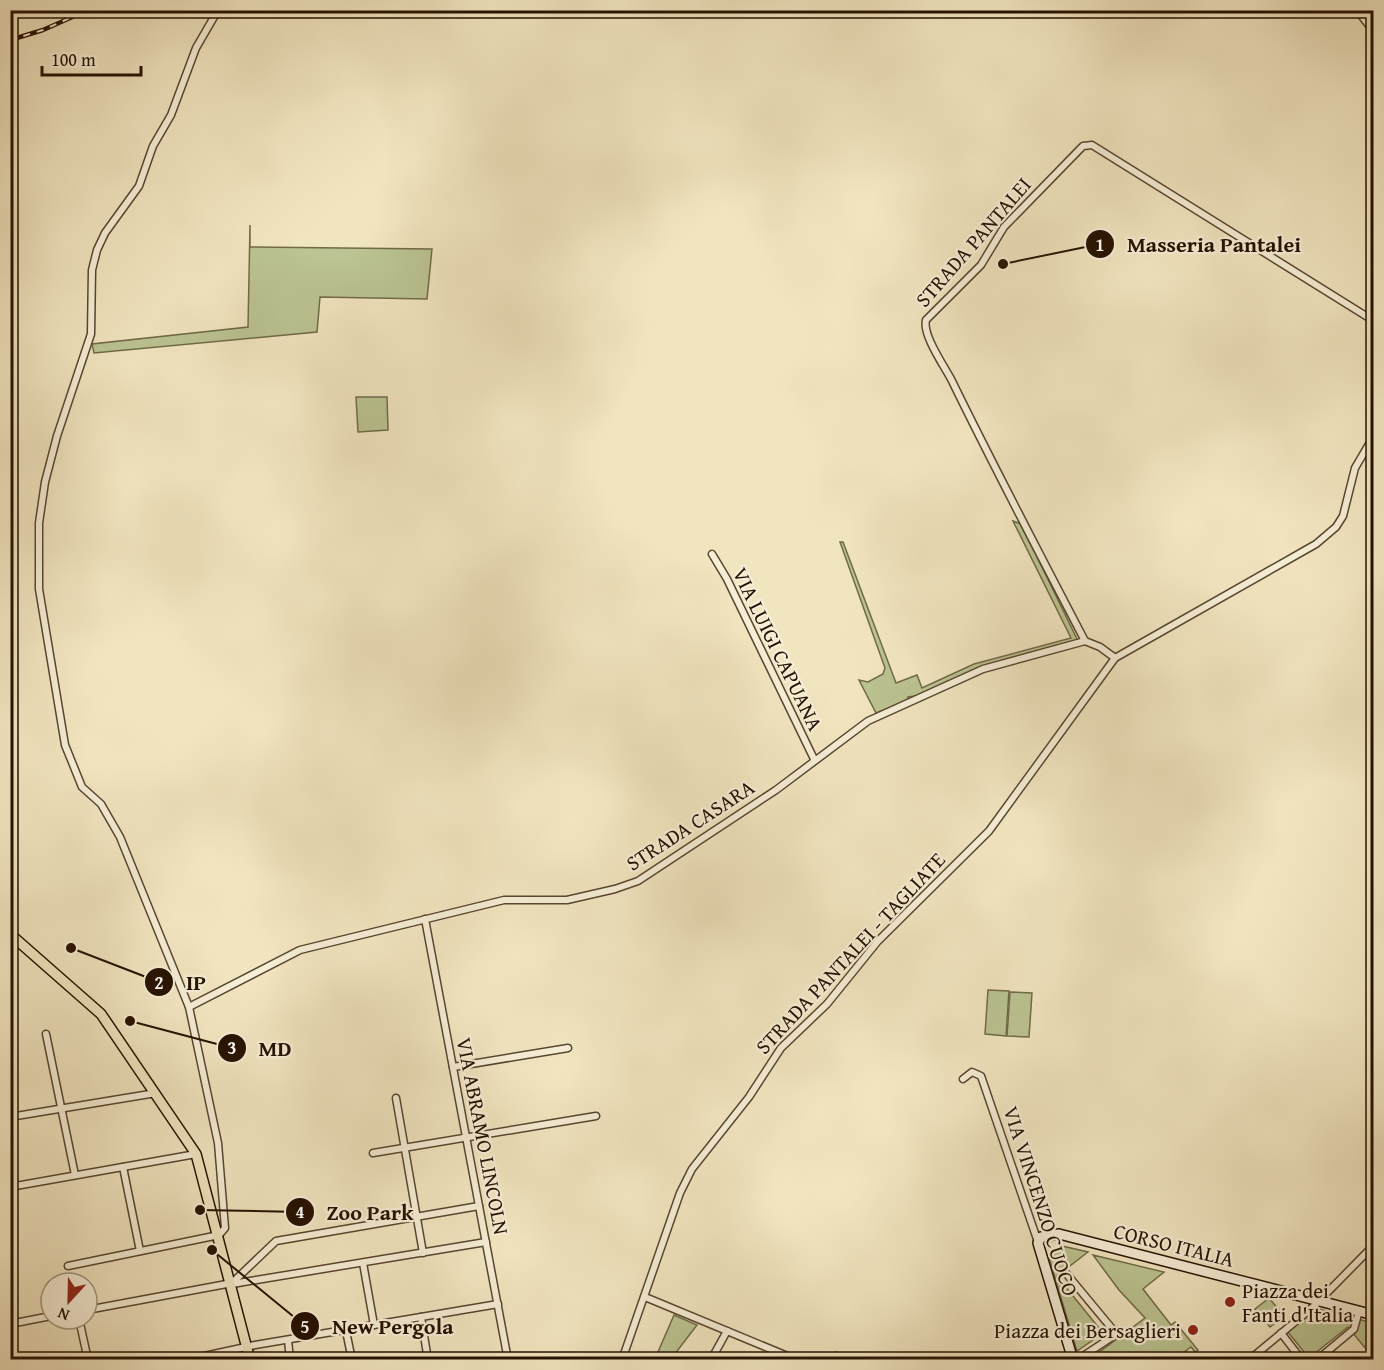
<svg xmlns="http://www.w3.org/2000/svg" width="1384" height="1370" viewBox="0 0 1384 1370" font-family="'Gentium Book Plus',serif">
  <style>
    .green { fill: #bbc492; stroke: #706a49; stroke-width: 1.5 }
    .lines { fill: none; stroke-linecap: round; stroke-linejoin: round }
    .street-casing { stroke: #584630; stroke-width: 9 }
    .secondary-casing { stroke: #251100; stroke-width: 12 }
    .primary-casing { stroke: #251100; stroke-width: 12 }
    .street { stroke: #f6eed6; stroke-width: 6 }
    .secondary { stroke: #f6eed6; stroke-width: 9 }
    .primary { stroke: #f1e5c0; stroke-width: 9 }
    .rail-casing { stroke: #251100; stroke-width: 4.5 }
    .rail { stroke: #f6eed6; stroke-width: 2; stroke-dasharray: 7; stroke-linecap: butt }
    .poi-dot { fill: #8f2418; stroke: #f6eed6; stroke-width: 2 }
    .labels { text-anchor: middle; dominant-baseline: central; stroke-width: 4.5; stroke-linejoin: round; paint-order: stroke }
    .street-label { font-size: 21px; fill: #251100; stroke: #f6eed6 }
    .poi-label { font-size: 21px; fill: #251100; stroke: #f6eed6; text-anchor: start }
    .leader { fill: none; stroke: #251100; stroke-width: 2 }
    .callout-dot { fill: #251100; stroke: #f6eed6; stroke-width: 2 }
    .mark-label { font-size: 18px; text-anchor: middle; font-weight: bold; fill: #fff }
    .callout-label { font-size: 22px; text-anchor: middle; font-weight: bold; fill: #251100; stroke: #f6eed6; stroke-width: 4.5; stroke-linejoin: round; paint-order: stroke }
  </style>
  <rect width="100%" height="100%" fill="#f1e5c0"/>
  <filter id="stains"><feTurbulence type="fractalNoise" baseFrequency=".00333" numOctaves="4"/><feColorMatrix values="0 0 0 0 .2 0 0 0 0 .09 0 0 0 0 .02 0 0 0 .5 -.17"/></filter>
  <radialGradient id="worn" r=".72"><stop offset=".6" stop-color="#630" stop-opacity="0"/><stop offset="1" stop-color="#630" stop-opacity=".3"/></radialGradient>
  <g class="green">
    <polygon points="250,225 250,247 432,249 427,299 320,297 317,332 94,353 92,344 248,327"/>
    <polygon points="356,397 387,397 388,430 358,432"/>
    <polygon points="1013,521 1021,524 1078,641 981,668 916,696 908,697 907,701 876,713 859,680 868,682 883,674 885,668 840,542 843,542 896,683 917,675 922,688 974,664 1071,638"/>
    <polygon points="988,990 1009,991 1006,1036 985,1034"/>
    <polygon points="1010,992 1032,993 1029,1037 1007,1036"/>
    <polygon points="1062,1246 1088,1252 1057,1276 1103,1333 1077,1351 1049,1258 1053,1251"/>
    <polygon points="1093,1255 1164,1272 1143,1289 1171,1325 1175,1322 1198,1350 1195,1352 1191,1347 1175,1359 1167,1359 1163,1355 1157,1359 1090,1359 1145,1318 1119,1290"/>
    <polygon points="1269,1298 1284,1316 1270,1327 1255,1309"/>
    <polygon points="1315,1308 1373,1323 1373,1350 1366,1349 1348,1327 1309,1358 1287,1331"/>
    <polygon points="674,1315 697,1325 671,1359 655,1359"/>
  </g>
  <g class="lines">
    <defs>
      <g id="street">
        <polyline points="1357,10 1374,32"/>
        <polyline points="712,554 727,579 814,759"/>
        <path d="M1085,641c-45,-86 -90,-172 -133,-260 -7,-14 -30,-46 -26,-61l55,-55 23,-38 79,-81 9,-1 282,176"/>
        <polyline points="425,919 508,1360"/>
        <polyline points="189,1007 300,950 504,900 567,900 615,889 638,881 776,790 868,721 983,669 1085,641 1100,647 1115,658"/>
        <polyline points="46,1034 75,1175"/>
        <polyline points="453,1067 568,1048"/>
        <polyline points="963,1079 972,1072 981,1076 1038,1242"/>
        <polyline points="396,1098 423,1253"/>
        <polyline points="10,1117 156,1093"/>
        <polyline points="373,1153 596,1116"/>
        <polyline points="123,1167 140,1251"/>
        <polyline points="10,1187 196,1154"/>
        <polyline points="10,1250 13,1262"/>
        <polyline points="363,1263 374,1325"/>
        <polyline points="68,1266 219,1235 225,1228 218,1143 189,1007 120,837 101,804 82,787 65,745 39,589 39,523 45,482 57,436 91,334 92,270 97,250 105,233 139,186 153,146 171,115 196,48 218,10"/>
        <polyline points="1065,1272 1114,1331 1112,1337 1077,1360"/>
        <polyline points="232,1284 486,1242"/>
        <polyline points="645,1297 797,1360"/>
        <polyline points="87,1310 232,1283 276,1241 479,1206"/>
        <polyline points="421,1317 428,1360"/>
        <polyline points="79,1319 88,1360"/>
        <polyline points="10,1324 51,1316"/>
        <polyline points="346,1331 352,1360"/>
        <polyline points="1281,1333 1302,1360"/>
        <polyline points="288,1340 290,1360"/>
        <polyline points="186,1360 255,1345 498,1304"/>
        <polyline points="622,1360 680,1193 692,1169 749,1097 781,1048 827,1004 878,941 989,831 1115,658 1316,544 1336,527 1343,516 1355,468 1372,439 1374,417"/>
        <polyline points="711,1360 727,1331"/>
        <polyline points="831,1360 836,1356 839,1360"/>
        <polyline points="1249,1360 1314,1306 1374,1245"/>
        <polyline points="1317,1360 1354,1329 1359,1311"/>
      </g>
      <polyline id="secondary" points="1073,1360 1038,1243 1041,1237 1059,1234 1374,1315"/>
      <polyline id="primary" points="10,934 101,1014 196,1154 250,1360"/>
    </defs>
    <use href="#street" class="street-casing"/>
    <use href="#secondary" class="secondary-casing"/>
    <use href="#primary" class="primary-casing"/>
    <use href="#street" class="street"/>
    <use href="#secondary" class="secondary"/>
    <use href="#primary" class="primary"/>
    <defs>
      <polyline id="rail" points="10,40 43,30 88,10"/>
    </defs>
    <use href="#rail" class="rail-casing"/>
    <use href="#rail" class="rail"/>
  </g>
  <g class="poi-dot">
    <circle cx="1230" cy="1302" r="6"/>
    <circle cx="1193" cy="1330" r="6"/>
  </g>
  <g class="labels">
    <g class="street-label">
      <text transform="translate(973 242) rotate(-49)">STRADA PANTALEI</text>
      <text transform="translate(778 649) rotate(64)">VIA LUIGI CAPUANA</text>
      <text transform="translate(690 825) rotate(-33)">STRADA CASARA</text>
      <text transform="translate(850 953) rotate(-47)">STRADA PANTALEI - TAGLIATE</text>
      <text transform="translate(483 1136) rotate(79)">VIA ABRAMO LINCOLN</text>
      <text transform="translate(1041 1201) rotate(72)">VIA VINCENZO CUOCO</text>
      <text transform="translate(1174 1245) rotate(14)">CORSO ITALIA</text>
    </g>
    <g class="poi-label">
      <text x="1242" y="1290">Piazza dei<tspan x="1242" dy="24">Fanti d'Italia</tspan></text>
      <text x="1181" y="1330" text-anchor="end">Piazza dei Bersaglieri</text>
    </g>
  </g>
  <path class="leader" d="M1003 264L1100 244M71 948L159 982M130 1021L232 1048M200 1210L300 1212M212 1250L305 1326"/>
  <g class="callout-dot">
    <circle cx="1003" cy="264" r="6"/>
    <circle cx="71" cy="948" r="6"/>
    <circle cx="130" cy="1021" r="6"/>
    <circle cx="200" cy="1210" r="6"/>
    <circle cx="212" cy="1250" r="6"/>
    <circle cx="1100" cy="244" r="15"/>
    <circle cx="159" cy="982" r="15"/>
    <circle cx="232" cy="1048" r="15"/>
    <circle cx="300" cy="1212" r="15"/>
    <circle cx="305" cy="1326" r="15"/>
  </g>
  <g class="mark-label">
    <text x="1100" y="251">1</text>
    <text x="159" y="989">2</text>
    <text x="232" y="1054">3</text>
    <text x="300" y="1218">4</text>
    <text x="305" y="1333">5</text>
  </g>
  <g class="callout-label">
    <text x="1214" y="252">Masseria Pantalei</text>
    <text x="196" y="990">IP</text>
    <text x="275" y="1056">MD</text>
    <text x="370" y="1220">Zoo Park</text>
    <text x="393" y="1334">New Pergola</text>
  </g>
  <rect width="1384" height="1370" fill="none" stroke="#f1e5c0" stroke-width="36"/>
  <rect x="12" y="12" width="1360" height="1346" fill="none" stroke="#251100" stroke-width="3"/>
  <rect x="18" y="18" width="1348" height="1334" fill="none" stroke="#251100" stroke-width="1.5"/>
  <g transform="translate(69 1301) rotate(202)"><circle r="28" fill="#f6eed6" stroke="#a29680" stroke-width="1.5"/>
  <path d="M0-4.5L10 22L0 15L-10 22Z" fill="#8f2418"/>
  <text y="-9" font-size="16" font-weight="bold" text-anchor="middle" fill="#251100">N</text>
  </g>
  <path d="M42 66v9h99v-9" fill="none" stroke="#251100" stroke-width="3"/>
  <text x="51" y="66" font-size="18" fill="#251100" stroke="#f6eed6" stroke-width="4.5" paint-order="stroke">100 m</text>
  <rect width="100%" height="100%" filter="url(#stains)"/>
  <rect width="100%" height="100%" fill="url(#worn)"/>
</svg>
